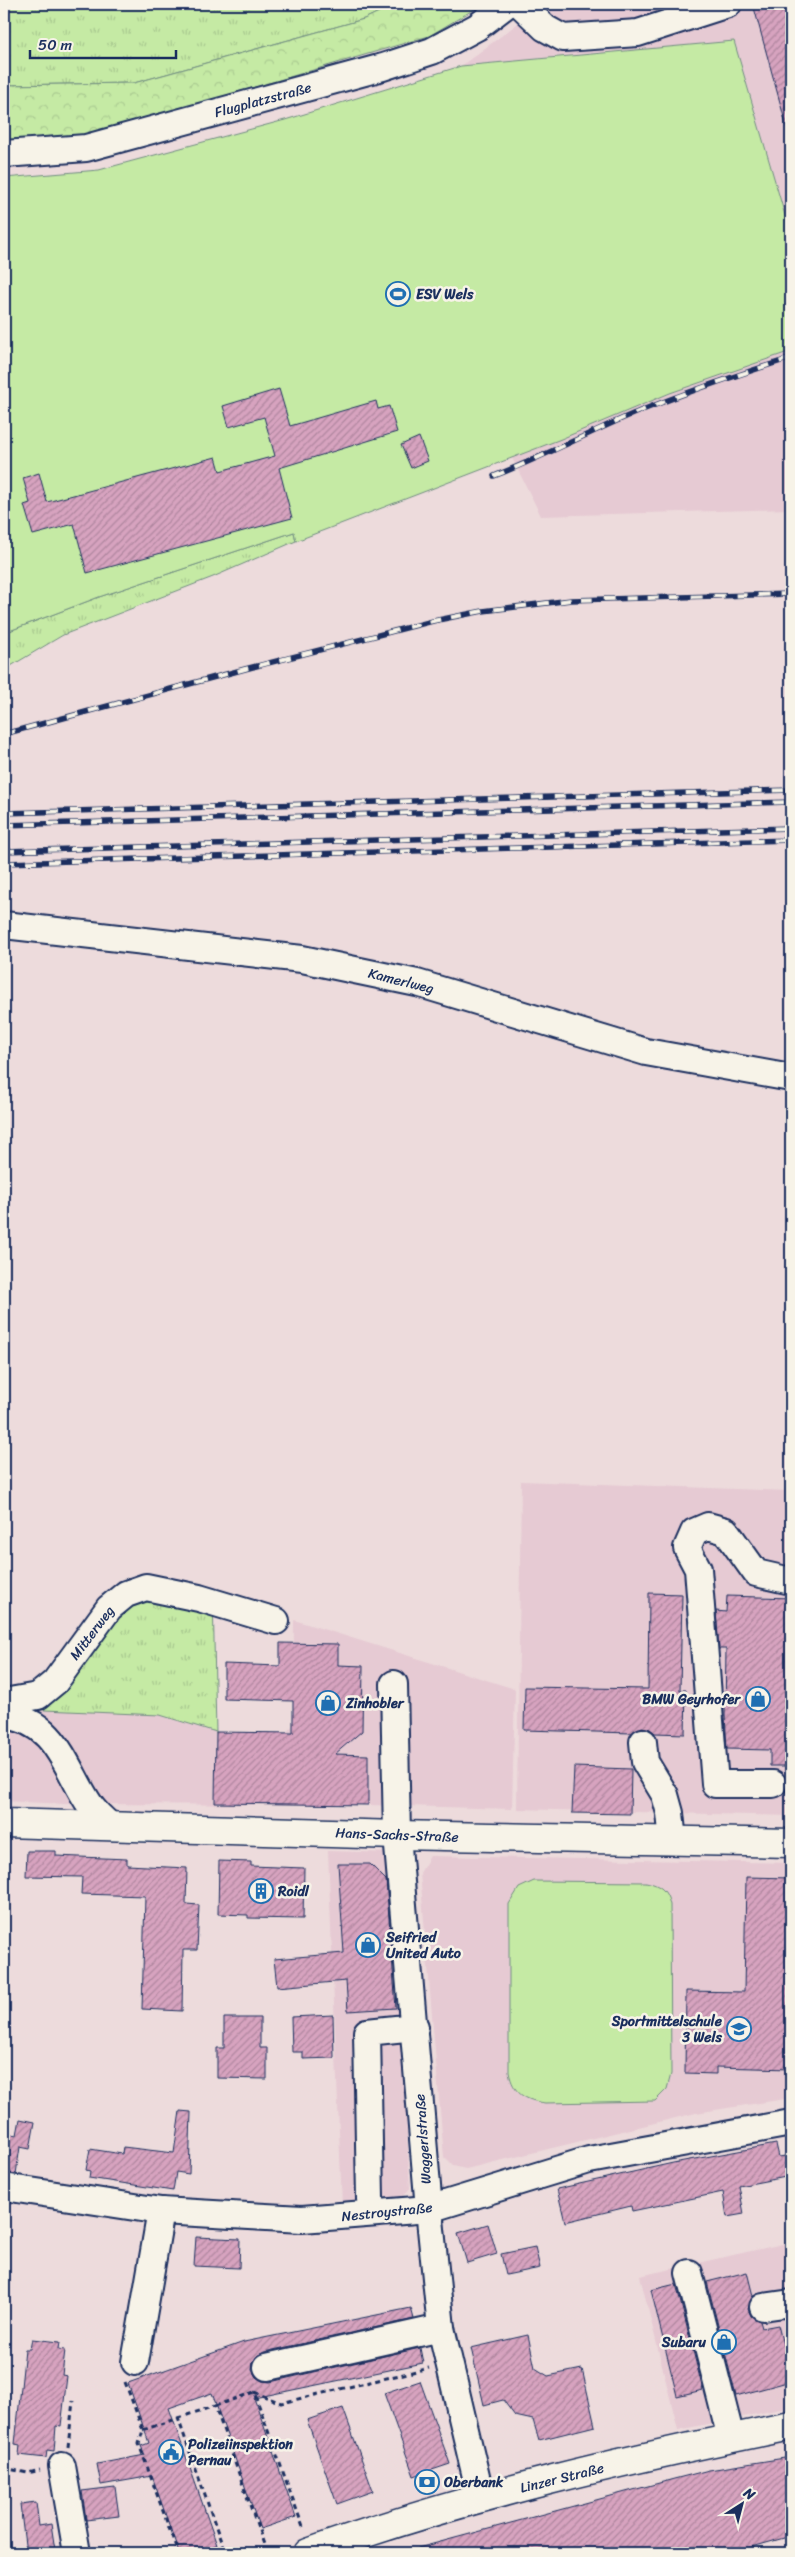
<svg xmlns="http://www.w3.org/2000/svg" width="795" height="2557" viewBox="0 0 795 2557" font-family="Sriracha,sans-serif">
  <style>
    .built { fill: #e6cad3 }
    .grass { fill: url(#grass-tufts); stroke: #708c81 }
    .forest { fill: url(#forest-crowns); stroke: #708c81 }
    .park { fill: #c5eaa4; stroke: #708c81 }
    .building { fill: url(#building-hatch); stroke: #1b2f5e }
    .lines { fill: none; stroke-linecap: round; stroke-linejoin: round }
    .minor-casing { stroke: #1b2f5e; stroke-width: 30 }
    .major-casing { stroke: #1b2f5e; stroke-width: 31 }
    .path { stroke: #1b2f5e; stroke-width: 3; stroke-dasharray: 5 4; stroke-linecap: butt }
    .minor { stroke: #f7f3e8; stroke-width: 26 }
    .major { stroke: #f7f3e8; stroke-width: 28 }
    .rail-casing { stroke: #1b2f5e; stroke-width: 5.5 }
    .rail { stroke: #f7f3e8; stroke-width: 4; stroke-dasharray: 11; stroke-linecap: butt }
    .labels { text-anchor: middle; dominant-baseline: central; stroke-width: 5; stroke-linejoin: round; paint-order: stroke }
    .street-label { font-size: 14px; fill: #1b2f5e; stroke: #f7f3e8 }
    .poi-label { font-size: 14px; font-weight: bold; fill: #1b2f5e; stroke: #f7f3e8; text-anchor: start }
  </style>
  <defs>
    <pattern id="grass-tufts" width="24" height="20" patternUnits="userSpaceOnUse" patternTransform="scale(1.25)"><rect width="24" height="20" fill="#c5eaa4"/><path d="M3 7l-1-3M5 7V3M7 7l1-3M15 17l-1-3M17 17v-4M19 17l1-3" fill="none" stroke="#a9c990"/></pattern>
    <pattern id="forest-crowns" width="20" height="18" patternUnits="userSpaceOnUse" patternTransform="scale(1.25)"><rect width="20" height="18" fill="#c5eaa4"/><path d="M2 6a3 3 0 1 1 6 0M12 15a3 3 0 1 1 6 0" fill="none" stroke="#a9c990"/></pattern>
    <pattern id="building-hatch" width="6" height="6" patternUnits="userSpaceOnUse" patternTransform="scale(1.25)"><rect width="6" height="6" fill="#d7a3bf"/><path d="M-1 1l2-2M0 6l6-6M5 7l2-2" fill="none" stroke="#ae859e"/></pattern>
  </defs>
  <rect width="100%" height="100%" fill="#eddbdc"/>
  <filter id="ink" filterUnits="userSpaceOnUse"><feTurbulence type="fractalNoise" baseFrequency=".02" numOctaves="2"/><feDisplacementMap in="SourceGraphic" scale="10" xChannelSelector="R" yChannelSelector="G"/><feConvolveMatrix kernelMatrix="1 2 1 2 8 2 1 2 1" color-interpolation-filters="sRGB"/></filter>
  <g filter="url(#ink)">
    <g class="built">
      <polygon points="544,4 791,4 791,236 734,42 461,66"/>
      <polygon points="791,351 791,509 541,516 512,458 670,393"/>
      <polygon points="521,1481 791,1491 791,1816 517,1809"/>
      <polygon points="294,1620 515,1689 512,1809 368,1805 64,1804 4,1801 4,1694 160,1715 216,1732 286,1733 293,1725"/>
      <polygon points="328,1851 392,1853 410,2188 399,2202 342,2206"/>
      <polygon points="430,1856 791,1863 791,2098 696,2113 466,2169 453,2166 444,2157 420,1873"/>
      <polygon points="791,2242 791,2407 678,2430 640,2276"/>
    </g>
    <g class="grass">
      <polygon points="4,4 396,4 364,19 134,83 4,85"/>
      <polygon points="294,532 296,541 213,577 63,635 4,670 4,633 99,597"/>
      <polygon points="213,1594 216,1732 160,1715 21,1709 106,1597"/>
    </g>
    <polygon class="forest" points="396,4 483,4 429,36 92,135 29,140 4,140 4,85 134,83 364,19"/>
    <g class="park">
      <polygon points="734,41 791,236 791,351 670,393 561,439 296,541 294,532 99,597 4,633 4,178 99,170 285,120 461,66"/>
      <path d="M534,1881l112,1c14,3 21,8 24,23l1,169 -4,15 -12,12 -110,2c-21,-3 -32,-10 -36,-31v-168l10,-16z"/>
    </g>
    <g class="building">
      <polygon points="753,4 791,4 791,128 787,128"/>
      <polygon points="279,389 290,426 376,401 378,409 389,406 397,432 279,468 292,518 87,573 74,524 33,535 24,505 30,503 23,478 39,473 47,502 216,457 220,471 275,456 264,417 229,427 223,406"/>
      <polygon points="419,437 428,461 411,468 401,445"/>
      <polygon points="649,1593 682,1594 680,1690 686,1690 685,1734 655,1733 650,1729 642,1727 632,1733 524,1730 525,1687 648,1689"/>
      <polygon points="727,1596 791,1598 791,1766 770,1766 770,1750 727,1749 725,1715 726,1649 719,1649 716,1611 726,1612"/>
      <polygon points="280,1643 338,1644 338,1665 363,1666 362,1731 335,1754 368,1755 368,1805 215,1803 216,1732 293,1733 293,1701 224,1699 224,1664 280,1666"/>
      <polygon points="574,1767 631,1769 630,1814 572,1813"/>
      <polygon points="27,1851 56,1851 56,1856 127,1859 127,1865 187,1868 186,1904 199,1905 197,1950 183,1950 182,2011 142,2009 145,1896 81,1894 82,1877 26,1876"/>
      <polygon points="219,1861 251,1862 251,1866 304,1868 303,1919 248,1918 248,1915 218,1914"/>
      <polygon points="338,1864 370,1864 386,1880 396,2008 348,2011 346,1981 277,1987 274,1959 344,1953"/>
      <polygon points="746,1877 791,1878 791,2069 716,2067 716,2074 685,2073 686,1991 744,1992"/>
      <polygon points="333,2015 334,2058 303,2059 303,2052 292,2052 291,2017"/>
      <polygon points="224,2018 260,2018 260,2048 267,2048 267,2079 217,2078 217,2048 224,2048"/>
      <polygon points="180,2111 191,2112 189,2174 176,2172 173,2191 89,2178 90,2171 86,2170 90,2149 122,2154 123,2147 174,2153"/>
      <polygon points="20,2119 35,2122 30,2149 20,2147 16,2174 4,2172 4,2133 17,2135"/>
      <polygon points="776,2144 779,2157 791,2155 791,2176 739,2186 744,2214 727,2217 723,2192 632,2211 631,2206 565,2222 557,2189 673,2163"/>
      <polygon points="488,2224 497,2254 467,2263 458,2233"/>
      <polygon points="196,2237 240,2239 239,2268 194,2266"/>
      <polygon points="535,2247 540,2268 506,2275 501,2254"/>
      <polygon points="747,2272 753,2296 748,2309 751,2316 760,2321 762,2328 778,2325 783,2345 791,2342 791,2381 736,2396 707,2282"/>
      <polygon points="676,2284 703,2390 677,2396 651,2290"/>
      <polygon points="411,2308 414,2319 264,2352 257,2356 253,2362 252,2370 256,2377 262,2381 270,2382 420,2348 423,2363 254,2398 296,2517 260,2529 212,2393 169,2408 217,2545 193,2553 179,2553 152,2476 101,2485 97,2464 145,2455 141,2446 149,2443 128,2383 244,2342"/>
      <polygon points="528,2335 535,2368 548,2376 582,2369 595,2426 539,2440 533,2420 515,2416 503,2400 484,2405 471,2348"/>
      <polygon points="32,2339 60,2342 59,2349 65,2350 62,2375 67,2376 61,2427 56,2426 54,2451 47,2450 46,2458 19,2455 20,2445 15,2444 25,2349 30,2349"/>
      <polygon points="420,2381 450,2464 414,2476 384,2393"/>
      <polygon points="343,2408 373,2491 337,2504 307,2420"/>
      <polygon points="791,2457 791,2536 731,2553 419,2553 418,2548 674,2479 709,2470"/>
      <polygon points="115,2487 119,2516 86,2520 82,2491"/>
      <polygon points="36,2502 39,2526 51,2524 55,2550 26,2553 20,2504"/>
    </g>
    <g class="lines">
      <defs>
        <g id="minor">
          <polyline points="520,4 545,28 563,38 638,33 728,4"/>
          <polyline points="4,154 86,148 383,67 432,51 477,27 507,4"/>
          <polyline points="4,925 302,959 417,983 646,1052 791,1078"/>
          <polyline points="394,1684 397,1835 429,2209 441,2328 481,2498"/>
          <polyline points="4,1702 38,1696 55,1682 109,1608 126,1594 146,1587 199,1598 276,1621"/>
          <path d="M4,1715c53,6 61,53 86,90 5,8 13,14 19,20"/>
          <polyline points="643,1742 645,1762 665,1795 670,1813 673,1841"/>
          <polyline points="773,1784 715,1784 698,1569 687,1548 694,1532 708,1526 726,1531 756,1573 791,1581"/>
          <polyline points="4,2187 161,2211 302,2219 429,2209 589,2160 791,2123"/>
          <polyline points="370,2199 367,2032 415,2027"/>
          <polyline points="689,2273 731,2438"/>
          <polyline points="763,2307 791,2303"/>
          <polyline points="135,2362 161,2211"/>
          <polyline points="267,2367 441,2328"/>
          <polyline points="62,2466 77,2553"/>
        </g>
        <g id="major">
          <polyline points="4,1823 397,1835 791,1843"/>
          <path d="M308,2553c157,-57 320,-94 483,-127"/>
        </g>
      </defs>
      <use href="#minor" class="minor-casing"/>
      <use href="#major" class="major-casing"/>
      <g class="path">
        <polyline points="125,2382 143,2430 139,2444 178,2553"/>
        <polyline points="254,2392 281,2403 429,2368"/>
        <polyline points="215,2406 254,2392 304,2530"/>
        <polyline points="178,2418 215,2406 267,2553"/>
        <polyline points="143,2430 178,2418 225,2553"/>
        <polyline points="68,2447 73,2401"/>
        <polyline points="4,2468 28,2473 40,2470"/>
      </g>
      <use href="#minor" class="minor"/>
      <use href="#major" class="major"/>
      <defs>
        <g id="rail">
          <path d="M494,476c50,-19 97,-45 146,-65 50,-20 100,-37 151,-53"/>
          <polyline points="4,734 245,669 433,621 483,611 571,600 791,594"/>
          <polyline points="4,813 791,790"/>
          <polyline points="4,825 791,802"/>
          <polyline points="4,851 791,828"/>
          <polyline points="4,863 791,840"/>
        </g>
      </defs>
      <use href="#rail" class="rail-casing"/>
      <use href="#rail" class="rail"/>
    </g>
  </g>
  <defs>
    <symbol id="stadium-ring" viewBox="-11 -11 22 22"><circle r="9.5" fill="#f7f3e8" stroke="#1f6fb2" stroke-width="1.5"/><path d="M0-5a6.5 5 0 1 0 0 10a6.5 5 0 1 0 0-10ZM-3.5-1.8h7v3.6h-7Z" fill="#1f6fb2"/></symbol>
    <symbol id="shop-ring" viewBox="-11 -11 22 22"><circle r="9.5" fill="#f7f3e8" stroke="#1f6fb2" stroke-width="1.5"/><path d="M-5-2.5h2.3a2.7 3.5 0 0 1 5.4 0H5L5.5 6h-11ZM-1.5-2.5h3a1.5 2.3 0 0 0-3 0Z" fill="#1f6fb2"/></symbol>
    <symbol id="building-ring" viewBox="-11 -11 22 22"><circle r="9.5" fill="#f7f3e8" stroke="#1f6fb2" stroke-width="1.5"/><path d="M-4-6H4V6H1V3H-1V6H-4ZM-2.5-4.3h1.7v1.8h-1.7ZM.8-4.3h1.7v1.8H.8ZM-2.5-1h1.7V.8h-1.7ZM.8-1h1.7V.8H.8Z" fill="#1f6fb2"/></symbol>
    <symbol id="school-ring" viewBox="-11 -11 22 22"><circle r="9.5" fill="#f7f3e8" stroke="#1f6fb2" stroke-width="1.5"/><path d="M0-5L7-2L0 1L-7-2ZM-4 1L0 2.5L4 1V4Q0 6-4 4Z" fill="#1f6fb2"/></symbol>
    <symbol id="civic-ring" viewBox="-11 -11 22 22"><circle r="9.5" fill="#f7f3e8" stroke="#1f6fb2" stroke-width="1.5"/><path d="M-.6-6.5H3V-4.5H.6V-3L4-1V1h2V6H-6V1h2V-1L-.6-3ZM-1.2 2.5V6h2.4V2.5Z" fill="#1f6fb2"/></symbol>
    <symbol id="bank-ring" viewBox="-11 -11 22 22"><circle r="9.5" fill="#f7f3e8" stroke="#1f6fb2" stroke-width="1.5"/><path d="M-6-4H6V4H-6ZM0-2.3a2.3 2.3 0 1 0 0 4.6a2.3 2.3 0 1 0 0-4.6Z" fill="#1f6fb2"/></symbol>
  </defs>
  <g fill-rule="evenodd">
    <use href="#stadium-ring" x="384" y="280" width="28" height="28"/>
    <use href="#shop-ring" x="744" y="1685" width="28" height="28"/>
    <use href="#shop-ring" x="314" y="1689" width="28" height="28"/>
    <use href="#building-ring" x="247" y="1877" width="28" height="28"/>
    <use href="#shop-ring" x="354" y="1931" width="28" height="28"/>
    <use href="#school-ring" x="725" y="2015" width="28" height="28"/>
    <use href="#shop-ring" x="710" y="2328" width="28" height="28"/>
    <use href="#civic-ring" x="157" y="2438" width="28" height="28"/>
    <use href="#bank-ring" x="413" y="2468" width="28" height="28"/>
  </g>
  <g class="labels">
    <g class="street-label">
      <text transform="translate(263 100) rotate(-15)">Flugplatzstraße</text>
      <text transform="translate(401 981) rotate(14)">Kamerlweg</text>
      <text transform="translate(92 1633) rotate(-53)">Mitterweg</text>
      <text transform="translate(397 1835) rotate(2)">Hans-Sachs-Straße</text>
      <text transform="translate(423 2139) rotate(-94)">Waggerlstraße</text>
      <text transform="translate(387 2212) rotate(-6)">Nestroystraße</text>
      <text transform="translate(562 2478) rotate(-14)">Linzer Straße</text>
    </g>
    <g class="poi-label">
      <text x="416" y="294">ESV Wels</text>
      <text x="740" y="1699" text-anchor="end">BMW Geyrhofer</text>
      <text x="346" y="1703">Zinhobler</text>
      <text x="278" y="1891">Roidl</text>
      <text x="386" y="1937">Seifried<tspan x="386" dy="16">United Auto</tspan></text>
      <text x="722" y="2021" text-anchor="end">Sportmittelschule<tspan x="722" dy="16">3 Wels</tspan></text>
      <text x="706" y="2342" text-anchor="end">Subaru</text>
      <text x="188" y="2444">Polizeiinspektion<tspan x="188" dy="16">Pernau</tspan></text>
      <text x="444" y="2482">Oberbank</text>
    </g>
  </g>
  <rect width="795" height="2557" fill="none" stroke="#f7f3e8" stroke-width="20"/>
  <rect x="10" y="10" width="775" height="2537" fill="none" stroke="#1b2f5e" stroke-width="2" filter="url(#ink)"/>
  <g transform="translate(742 2504) rotate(36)" stroke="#f7f3e8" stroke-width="4" paint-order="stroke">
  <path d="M0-4L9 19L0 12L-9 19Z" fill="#1b2f5e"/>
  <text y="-8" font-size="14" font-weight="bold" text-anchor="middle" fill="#1b2f5e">N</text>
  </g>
  <path d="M30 50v8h146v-8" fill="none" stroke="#1b2f5e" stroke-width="2.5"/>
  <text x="38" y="50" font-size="15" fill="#1b2f5e" stroke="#f7f3e8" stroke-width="4" paint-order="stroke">50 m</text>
</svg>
